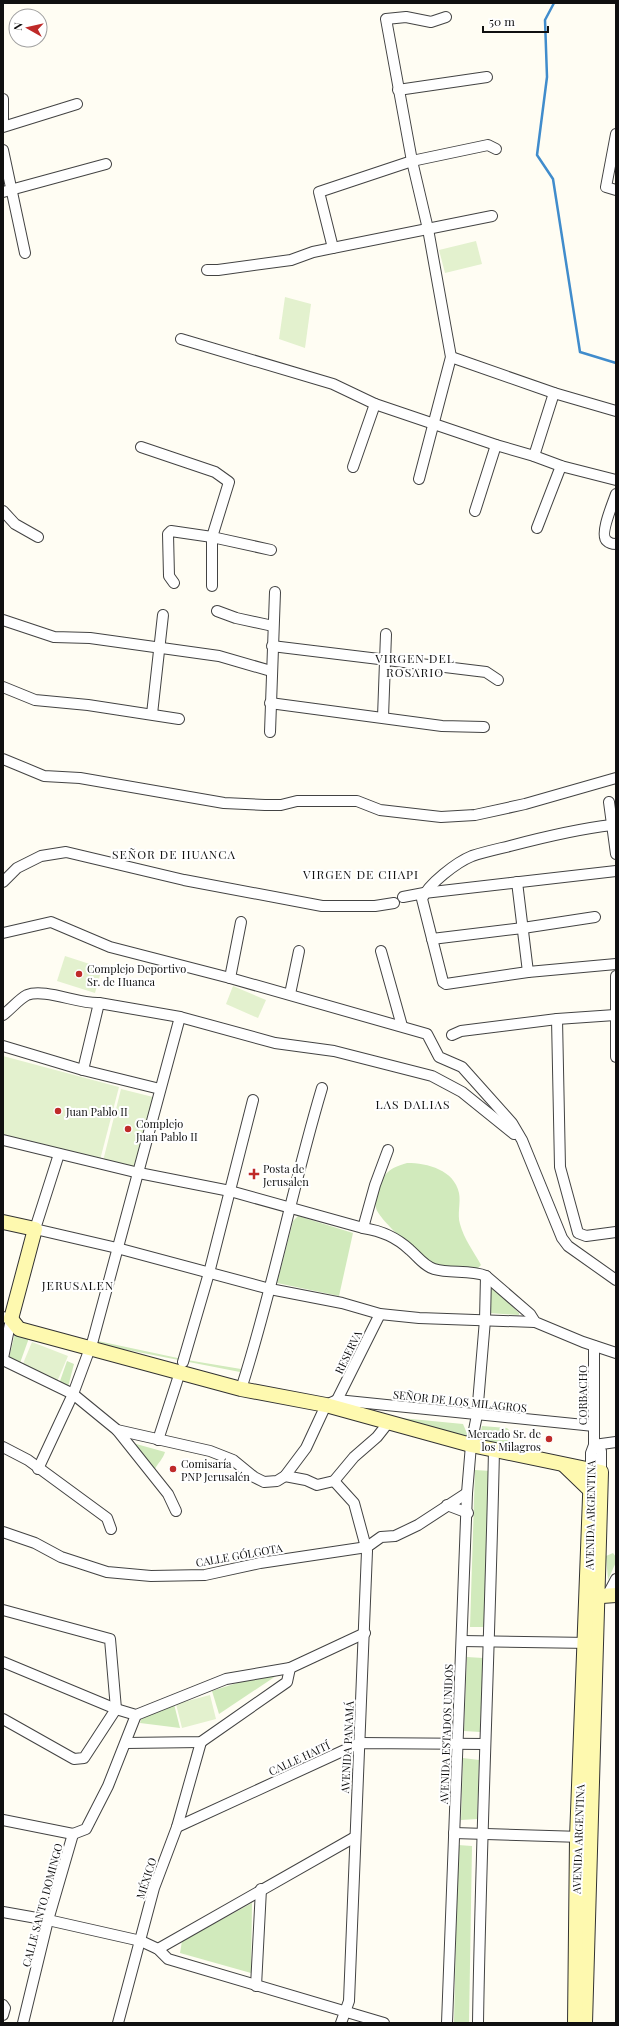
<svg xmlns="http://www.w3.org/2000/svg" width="619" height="2026" viewBox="0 0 619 2026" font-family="'Playfair Display',serif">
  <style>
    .green { fill: #d1eabc }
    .pitch { fill: #e3f1ce }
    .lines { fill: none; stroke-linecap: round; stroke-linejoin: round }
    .stream { stroke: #408ccc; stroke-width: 2.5 }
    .street-casing { stroke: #434343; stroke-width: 12 }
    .secondary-casing { stroke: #323232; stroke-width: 16 }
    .street { stroke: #fff; stroke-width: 10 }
    .secondary { stroke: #fef9af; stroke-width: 14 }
    .poi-dot { fill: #bf2a29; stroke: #fff; stroke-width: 1.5 }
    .labels { text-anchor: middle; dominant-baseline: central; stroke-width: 4; stroke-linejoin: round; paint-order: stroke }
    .poi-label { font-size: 11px; fill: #101010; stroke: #fff; text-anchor: start }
    .street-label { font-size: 11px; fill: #101010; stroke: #fff }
    .neighbourhood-label { font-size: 12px; letter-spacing: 1px; fill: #101010; stroke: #fff }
  </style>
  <rect width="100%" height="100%" fill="#fffdf3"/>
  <g class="green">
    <path d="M407,1163c21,0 47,7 52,30 2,10 -2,21 1,31 4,15 14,28 21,41l-5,5c-15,-1 -30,-1 -43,-6 -10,-5 -55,-45 -57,-56 -2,-6 0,-11 2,-18 6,-17 11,-22 29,-27z"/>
    <polygon points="298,1216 353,1233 339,1296 277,1283 293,1221"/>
    <polygon points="491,1286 519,1313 519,1315 489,1313"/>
    <polygon points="15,1333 29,1338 20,1363 9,1358"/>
    <polygon points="98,1341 187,1360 241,1369 240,1372 97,1344"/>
    <polygon points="67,1361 74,1364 68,1387 59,1384"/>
    <polygon points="339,1412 463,1424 468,1436 463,1442"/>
    <polygon points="482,1426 507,1428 510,1431 508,1446 479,1440"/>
    <path d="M129,1442l36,10c-2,7 -7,11 -10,17l-6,-4z"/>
    <polygon points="475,1470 491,1471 485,1627 470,1627"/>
    <polygon points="613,1553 616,1557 616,1562 608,1580 606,1556"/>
    <polygon points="467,1657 483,1658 480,1732 464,1731"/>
    <polygon points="275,1671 276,1676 219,1714 212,1691"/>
    <polygon points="173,1700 180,1728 140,1723 145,1707"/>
    <polygon points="463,1758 479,1760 477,1819 461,1820"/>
    <polygon points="458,1845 472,1846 469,2023 454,2023"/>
    <polygon points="252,1903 251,1973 180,1953 182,1941"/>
  </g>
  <g class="pitch">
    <polygon points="476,241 482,264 445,273 439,250"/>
    <polygon points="285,297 311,304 305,348 279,339"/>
    <polygon points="65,956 102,968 95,993 57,981"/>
    <polygon points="233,986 266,1000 258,1018 226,1004"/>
    <polygon points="3,1056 119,1087 100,1160 3,1134"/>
    <polygon points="121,1089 153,1097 136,1170 103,1161"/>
    <polygon points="32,1342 68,1356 57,1382 22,1366"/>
    <polygon points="210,1695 216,1719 182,1728 176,1704"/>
  </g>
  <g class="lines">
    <polyline class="stream" points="554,3 545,20 547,77 537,155 553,179 580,352 616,363"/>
    <defs>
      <g id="street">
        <polyline points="398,90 487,77"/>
        <polyline points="3,99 3,121"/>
        <polyline points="3,127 77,104"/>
        <polyline points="616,134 606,187 616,190"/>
        <polyline points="3,150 25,253"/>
        <polyline points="3,192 106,164"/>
        <polyline points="333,248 319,192 412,161 488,145 496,149"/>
        <polyline points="207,270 218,270 291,260 313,252 492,216"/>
        <polyline points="181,339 333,384 375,404 496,445 534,456 561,466 616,480"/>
        <polyline points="451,357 554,393 616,411"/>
        <polyline points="141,447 215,472 229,482 212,537 212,586"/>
        <polyline points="534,456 554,393"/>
        <polyline points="353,467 375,404"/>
        <polyline points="419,479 451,357 428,229 412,161 386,19 406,17 431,22 446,17"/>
        <path d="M616,494c-3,9 -17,41 -9,47 2,2 6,3 9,3"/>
        <polyline points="3,511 15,524 38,537"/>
        <polyline points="475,511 496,445"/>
        <polyline points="537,528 561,466"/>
        <polyline points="174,583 169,576 168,534 171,531 212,537 271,550"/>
        <polyline points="217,611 236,618 273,626"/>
        <polyline points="3,620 54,637 90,638 219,656 271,671"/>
        <polyline points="272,646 486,672 498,680"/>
        <polyline points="3,687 35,700 88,705 179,719"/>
        <polyline points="270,703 442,726 484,727"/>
        <polyline points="152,714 163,615"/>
        <polyline points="383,717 386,634"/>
        <polyline points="270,732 275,592"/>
        <polyline points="3,759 44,776 80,778 224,803 265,805 281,805 297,801 357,801 380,810 441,817 475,815 525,804 616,778"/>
        <polyline points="609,802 616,854"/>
        <path d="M612,825c-35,4 -68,12 -102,21 -12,3 -26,6 -38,10 -15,6 -44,28 -50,43l21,83 3,2 82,-12 88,-8"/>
        <polyline points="3,882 17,868 41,856 66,852 184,880 322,906 375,906 394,903"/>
        <polyline points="517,882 528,972"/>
        <polyline points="403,897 424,893 616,871"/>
        <polyline points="3,933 51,922 110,947 230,978 427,1034 439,1057 462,1067 512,1123 522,1140 562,1238 568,1246 616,1280"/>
        <polyline points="432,939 523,928 595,917"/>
        <polyline points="381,951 402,1026"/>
        <polyline points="616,976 616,1057"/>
        <polyline points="230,978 241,922"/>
        <polyline points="290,994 299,951"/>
        <path d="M3,1015c8,-6 16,-16 24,-20 17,-7 52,9 72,8l81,14 95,26 59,8 98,25 30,16 52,42"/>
        <polyline points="557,1019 560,1167 578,1233 586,1236 616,1232"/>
        <polyline points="452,1035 461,1031 557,1019 615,1015"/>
        <polyline points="3,1046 83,1070 160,1089"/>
        <polyline points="83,1070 99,1003"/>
        <path d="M3,1140l136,33 91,18 133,37c19,3 33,9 47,22 8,7 14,16 24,19 17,5 36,0 52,7l44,38 5,8 48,20 33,11"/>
        <polyline points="59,1154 35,1229 117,1248 270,1289 342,1303 380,1314 419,1318 535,1322"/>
        <polyline points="363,1228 375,1185 388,1150"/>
        <polyline points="3,1317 11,1319 3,1358"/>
        <polyline points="3,1360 73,1394 117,1430 210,1451 233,1460 254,1477 264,1482 277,1481 285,1476 306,1448 326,1405 337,1400 594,1426"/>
        <polyline points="183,1362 209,1273 253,1100"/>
        <path d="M241,1389c32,-99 51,-201 81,-301"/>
        <polyline points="337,1400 380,1314"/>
        <polyline points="117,1430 168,1494 176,1511"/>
        <polyline points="158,1440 180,1372"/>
        <polyline points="594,1445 601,1451 601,1472"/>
        <polyline points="594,1445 616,1442"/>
        <polyline points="3,1447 28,1460 107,1518 111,1529"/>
        <polyline points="38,1469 73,1394 93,1340 180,1017"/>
        <polyline points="591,1471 591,1453 594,1445 594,1346"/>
        <polyline points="285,1476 306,1480 317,1485 334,1481 354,1457 377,1437 388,1423"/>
        <polyline points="334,1481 354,1503 367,1551 349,2001 341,2023"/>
        <polyline points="447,1505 468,1513"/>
        <polyline points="3,1532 35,1543 61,1557 107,1572 151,1576 205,1575 260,1563 367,1547"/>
        <polyline points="367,1547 381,1537 395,1536 418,1525 467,1493"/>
        <polyline points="607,1596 616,1579"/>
        <polyline points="3,1610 110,1639 116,1709"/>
        <polyline points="462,1641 590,1643"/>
        <polyline points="3,1662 116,1709 136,1715 226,1679 290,1668 365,1633"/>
        <polyline points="3,1719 74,1759 84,1758 116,1709"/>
        <polyline points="126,1743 201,1742 287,1682 290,1668"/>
        <polyline points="3,1820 73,1834"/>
        <polyline points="177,1827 360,1743 485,1744"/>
        <polyline points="454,1833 582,1837"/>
        <polyline points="73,1834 86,1829 108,1786 136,1715"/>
        <polyline points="3,1912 48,1920 141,1941 158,1949 168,1959 384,2023"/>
        <polyline points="158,1949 355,1837"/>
        <polyline points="256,1986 261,1889"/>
        <polyline points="3,2005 5,2008 3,2015"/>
        <polyline points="23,2023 48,1920 73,1834"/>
        <polyline points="118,2023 154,1888 177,1827 201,1742"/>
        <polyline points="447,2023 467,1493 471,1445 477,1415 485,1320 486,1276"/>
        <path d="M478,2023c3,-191 12,-382 16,-573"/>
      </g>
      <g id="secondary">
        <polyline points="3,1222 35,1229 11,1319"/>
        <polyline points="11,1319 19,1329 241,1389 326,1405 471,1445 601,1472 585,2023"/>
        <polyline points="564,1465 591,1491 597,1491"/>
        <polyline points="588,1597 616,1595"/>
        <polyline points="575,2023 577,1838 591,1471"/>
      </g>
    </defs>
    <use href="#street" class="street-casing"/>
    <use href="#secondary" class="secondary-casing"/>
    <use href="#street" class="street"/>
    <use href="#secondary" class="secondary"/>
  </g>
  <g class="poi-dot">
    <circle cx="79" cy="974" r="4"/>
    <circle cx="58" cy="1111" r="4"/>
    <circle cx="128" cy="1129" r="4"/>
    <path d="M252 1168h4v4h4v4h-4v4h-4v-4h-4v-4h4z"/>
    <circle cx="549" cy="1439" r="4"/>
    <circle cx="173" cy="1469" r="4"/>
  </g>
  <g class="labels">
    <g class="poi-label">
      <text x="87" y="968">Complejo Deportivo<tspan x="87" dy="13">Sr. de Huanca</tspan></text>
      <text x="66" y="1111">Juan Pablo II</text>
      <text x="136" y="1123">Complejo<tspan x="136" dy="13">Juan Pablo II</tspan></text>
      <text x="263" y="1168">Posta de<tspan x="263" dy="13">Jerusalen</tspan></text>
      <text x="541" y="1433" text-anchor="end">Mercado Sr. de<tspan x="541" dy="13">los Milagros</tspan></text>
      <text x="181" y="1463">Comisaría<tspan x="181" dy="13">PNP Jerusalén</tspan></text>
    </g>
    <g class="street-label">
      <text transform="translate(348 1352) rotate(-64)">RESERVA</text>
      <text transform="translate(582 1395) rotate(-90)">CORBACHO</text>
      <text transform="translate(460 1401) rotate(6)">SEÑOR DE LOS MILAGROS</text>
      <text transform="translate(590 1515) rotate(-89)">AVENIDA ARGENTINA</text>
      <text transform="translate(239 1555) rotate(-10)">CALLE GÓLGOTA</text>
      <text transform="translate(446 1734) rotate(-88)">AVENIDA ESTADOS UNIDOS</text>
      <text transform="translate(347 1747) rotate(-87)">AVENIDA PANAMÁ</text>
      <text transform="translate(299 1758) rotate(-25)">CALLE HAITÍ</text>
      <text transform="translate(578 1839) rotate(-88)">AVENIDA ARGENTINA</text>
      <text transform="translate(146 1878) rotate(-72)">MÉXICO</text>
      <text transform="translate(42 1905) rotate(-75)">CALLE SANTO DOMINGO</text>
    </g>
    <g class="neighbourhood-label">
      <text x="415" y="658">VIRGEN DEL<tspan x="415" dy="14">ROSARIO</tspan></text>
      <text x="174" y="854">SEÑOR DE HUANCA</text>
      <text x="361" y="874">VIRGEN DE CHAPI</text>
      <text x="413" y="1104">LAS DALIAS</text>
      <text x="78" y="1285">JERUSALEN</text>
    </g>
  </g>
  <rect width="619" height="2026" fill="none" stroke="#101010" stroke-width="8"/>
  <g transform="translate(28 28) rotate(278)"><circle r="19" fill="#ffffff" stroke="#9f9f9f"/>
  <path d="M0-3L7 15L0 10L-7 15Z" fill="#bf2a29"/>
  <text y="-6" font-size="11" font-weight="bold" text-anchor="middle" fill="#101010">N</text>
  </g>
  <path d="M483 26v6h65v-6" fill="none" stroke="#101010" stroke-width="2"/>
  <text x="489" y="26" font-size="12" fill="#101010" stroke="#ffffff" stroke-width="3" paint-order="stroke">50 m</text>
</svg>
